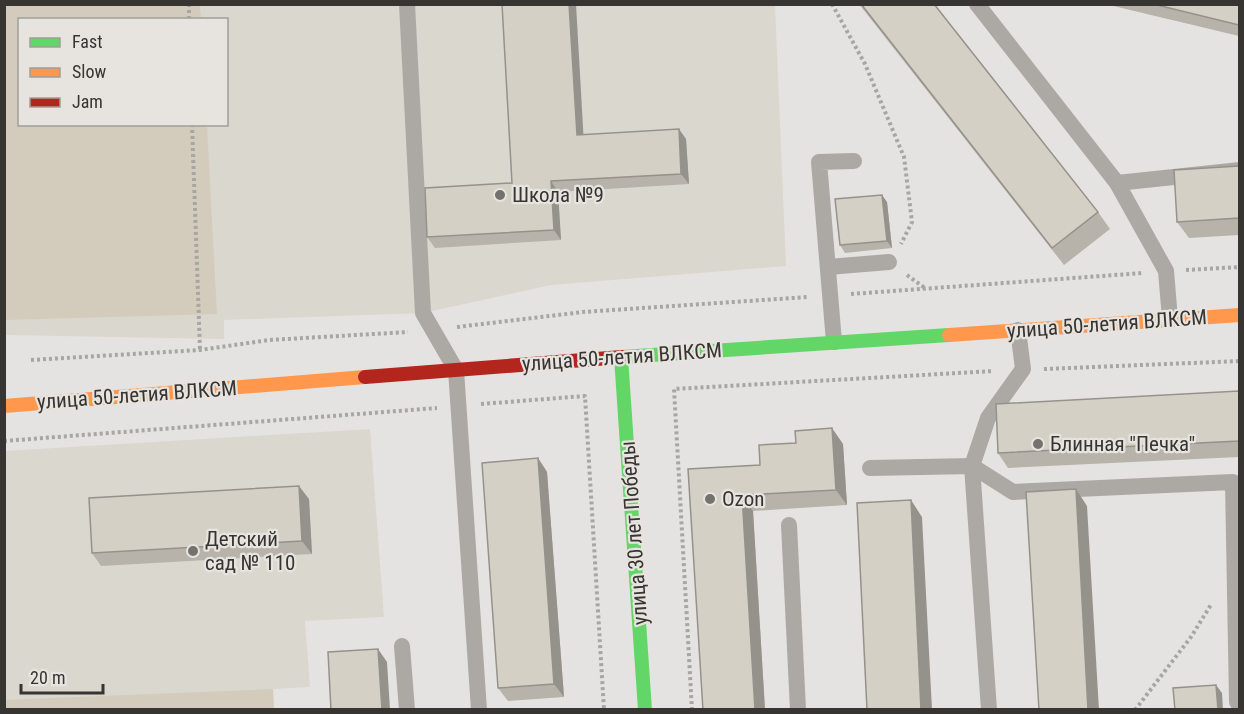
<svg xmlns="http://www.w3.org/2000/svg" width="1244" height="714" viewBox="0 0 1244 714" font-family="'Roboto Condensed',sans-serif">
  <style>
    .built { fill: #dad7ce; fill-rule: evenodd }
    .green { fill: #d3ccbc }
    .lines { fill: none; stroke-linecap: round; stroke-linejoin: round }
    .path { stroke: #a8a6a2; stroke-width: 4; stroke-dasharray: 3 3; stroke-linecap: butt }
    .lane { stroke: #aca9a5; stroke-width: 16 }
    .fast { stroke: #63d668; stroke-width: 14 }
    .slow { stroke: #ff974d; stroke-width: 14 }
    .jam { stroke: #b3261e; stroke-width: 14 }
    .wall { fill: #b7b3aa }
    .shaded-wall { fill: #95928b }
    .building { fill: #d5d0c6; stroke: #95928b; stroke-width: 1.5 }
    .poi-dot { fill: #73726f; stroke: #e7e4df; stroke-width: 2 }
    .labels { text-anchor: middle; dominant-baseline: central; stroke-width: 4.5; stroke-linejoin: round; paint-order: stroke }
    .poi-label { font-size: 21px; fill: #363532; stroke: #e7e4df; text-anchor: start }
    .street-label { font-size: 21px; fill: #363532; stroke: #e7e4df }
  </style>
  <rect width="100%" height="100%" fill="#e5e3e1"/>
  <g class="built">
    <path d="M5,5h770l11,261 -235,19 -128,28 -199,7v19l-219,-4zM20,20h206v104h-206z"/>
    <polygon points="370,429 384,617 305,621 310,687 273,689 274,709 5,710 5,451"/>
  </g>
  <g class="green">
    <polygon points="4,5 200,5 201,19 20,20 20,124 207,125 217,314 5,320"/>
    <polygon points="273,689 274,709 5,709 5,700"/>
  </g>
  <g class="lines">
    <g class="path">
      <polyline points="189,4 189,20"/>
      <polyline points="832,4 865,64 904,157 912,222 901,244"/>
      <polyline points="192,124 200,350"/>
      <polyline points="1186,270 1240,267"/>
      <polyline points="907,275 925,288"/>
      <polyline points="851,294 1143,273"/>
      <polyline points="457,327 583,312 808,297"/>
      <polyline points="31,360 200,350 269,340 408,332"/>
      <polyline points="1044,369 1240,361"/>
      <polyline points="481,404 585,396 604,710"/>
      <polyline points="4,441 437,408"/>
      <polyline points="692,710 674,389 994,371"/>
      <polyline points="1135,710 1191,637 1212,603"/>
    </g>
    <g class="lane">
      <polyline points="407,4 423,313 456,370 479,710"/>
      <polyline points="977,4 1117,183 1166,271 1170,319"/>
      <polyline points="1117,183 1240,170"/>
      <polyline points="828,267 889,262"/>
      <polyline points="834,342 819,162 854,161"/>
      <polyline points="870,468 972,466 1013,492 1233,482 1237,702"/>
      <polyline points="789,525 798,710"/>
      <polyline points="402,646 407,710"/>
      <polyline points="989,710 972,466 988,418 1023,369 1018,330"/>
    </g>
    <g class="fast">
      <polyline points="621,357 645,710"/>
      <polyline points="622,357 949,335"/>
    </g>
    <g class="slow">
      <polyline points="949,335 1240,315"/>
      <polyline points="4,406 365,377"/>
    </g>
    <polyline class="jam" points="365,377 622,357"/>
  </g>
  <g class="wall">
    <polygon points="859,4 934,4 1098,212 1110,229 1064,265"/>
    <polygon points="1105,4 1239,4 1239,36"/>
    <polygon points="584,134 686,139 689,184 558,192 561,240 435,248 427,237 512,183"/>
    <polygon points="1239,166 1239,235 1189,238 1177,222"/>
    <polygon points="887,202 892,248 845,253 840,245"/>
    <polygon points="1239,391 1239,457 1008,468 998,453"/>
    <polygon points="843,444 847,505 753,511 765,710 703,710 688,469 760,465"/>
    <polygon points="538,458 547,472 564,697 508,701 498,688"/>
    <polygon points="309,499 312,554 101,566 92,553"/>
  </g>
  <g class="shaded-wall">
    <polygon points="569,4 576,4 584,145 577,135"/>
    <polygon points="679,129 686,139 689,184 681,174"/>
    <polygon points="551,181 558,192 561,240 554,230"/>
    <polygon points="882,195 887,202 892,248 887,241"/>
    <polygon points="832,428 843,444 847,505 836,490"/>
    <polygon points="538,458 547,472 564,697 554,684"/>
    <polygon points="299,486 309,499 312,554 302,541"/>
    <polygon points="1076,489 1087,506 1099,710 1088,710"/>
    <polygon points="742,495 753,511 765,710 755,710"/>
    <polygon points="911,500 922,517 932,710 921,710"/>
    <polygon points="378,649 387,662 390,710 382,710"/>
    <polygon points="1216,685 1222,693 1223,710 1218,710"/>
  </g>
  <g class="building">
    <polygon points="502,4 569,4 577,135 679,129 681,174 551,181 554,230 427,237 425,188 512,183"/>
    <polygon points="861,4 934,4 1098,212 1052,248"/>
    <polygon points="1153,4 1239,4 1239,25"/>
    <polygon points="1239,166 1239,218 1177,222 1174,170"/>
    <polygon points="882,195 887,241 840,245 835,199"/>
    <polygon points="1239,391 1239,441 998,453 996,404"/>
    <polygon points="832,428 836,490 742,495 755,710 703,710 688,469 760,465 759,445 796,443 795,431"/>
    <polygon points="538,458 554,684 498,688 482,463"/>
    <polygon points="299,486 302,541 92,553 89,498"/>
    <polygon points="1076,489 1088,710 1039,710 1026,492"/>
    <polygon points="911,500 921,710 867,710 857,503"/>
    <polygon points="378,649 382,710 331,710 328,652"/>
    <polygon points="1216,685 1218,710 1175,710 1173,688"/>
  </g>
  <g class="poi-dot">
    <circle cx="500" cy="195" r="6"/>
    <circle cx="1038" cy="444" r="6"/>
    <circle cx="710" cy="499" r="6"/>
    <circle cx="193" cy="551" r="6"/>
  </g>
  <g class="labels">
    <g class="poi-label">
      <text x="512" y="195">Школа №9</text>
      <text x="1050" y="444">Блинная "Печка"</text>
      <text x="722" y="499">Ozon</text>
      <text x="205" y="539">Детский<tspan x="205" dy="24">сад № 110</tspan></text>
    </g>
    <g class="street-label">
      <text transform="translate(1107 324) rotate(-4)">улица 50-летия ВЛКСМ</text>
      <text transform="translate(622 357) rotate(-4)">улица 50-летия ВЛКСМ</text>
      <text transform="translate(137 395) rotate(-4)">улица 50-летия ВЛКСМ</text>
      <text transform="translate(634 533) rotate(-94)">улица 30 лет Победы</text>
    </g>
  </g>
  <rect width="1244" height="714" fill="none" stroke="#363532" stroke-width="12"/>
  <rect x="18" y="18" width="210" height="108" fill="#e7e4df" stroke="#a09e9a" stroke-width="1.5"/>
  <rect x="30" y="38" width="30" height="9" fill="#63d668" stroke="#a09e9a" stroke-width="1.5"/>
  <text x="72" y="48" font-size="18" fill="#363532">Fast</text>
  <rect x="30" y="68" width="30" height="9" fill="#ff974d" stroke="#a09e9a" stroke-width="1.5"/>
  <text x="72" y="78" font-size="18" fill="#363532">Slow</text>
  <rect x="30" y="98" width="30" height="9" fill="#b3261e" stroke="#a09e9a" stroke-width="1.5"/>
  <text x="72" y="108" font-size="18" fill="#363532">Jam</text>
  <path d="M21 684v9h82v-9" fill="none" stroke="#363532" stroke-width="3"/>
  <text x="30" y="684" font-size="18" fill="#363532" stroke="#e7e4df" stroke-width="4.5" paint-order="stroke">20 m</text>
</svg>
